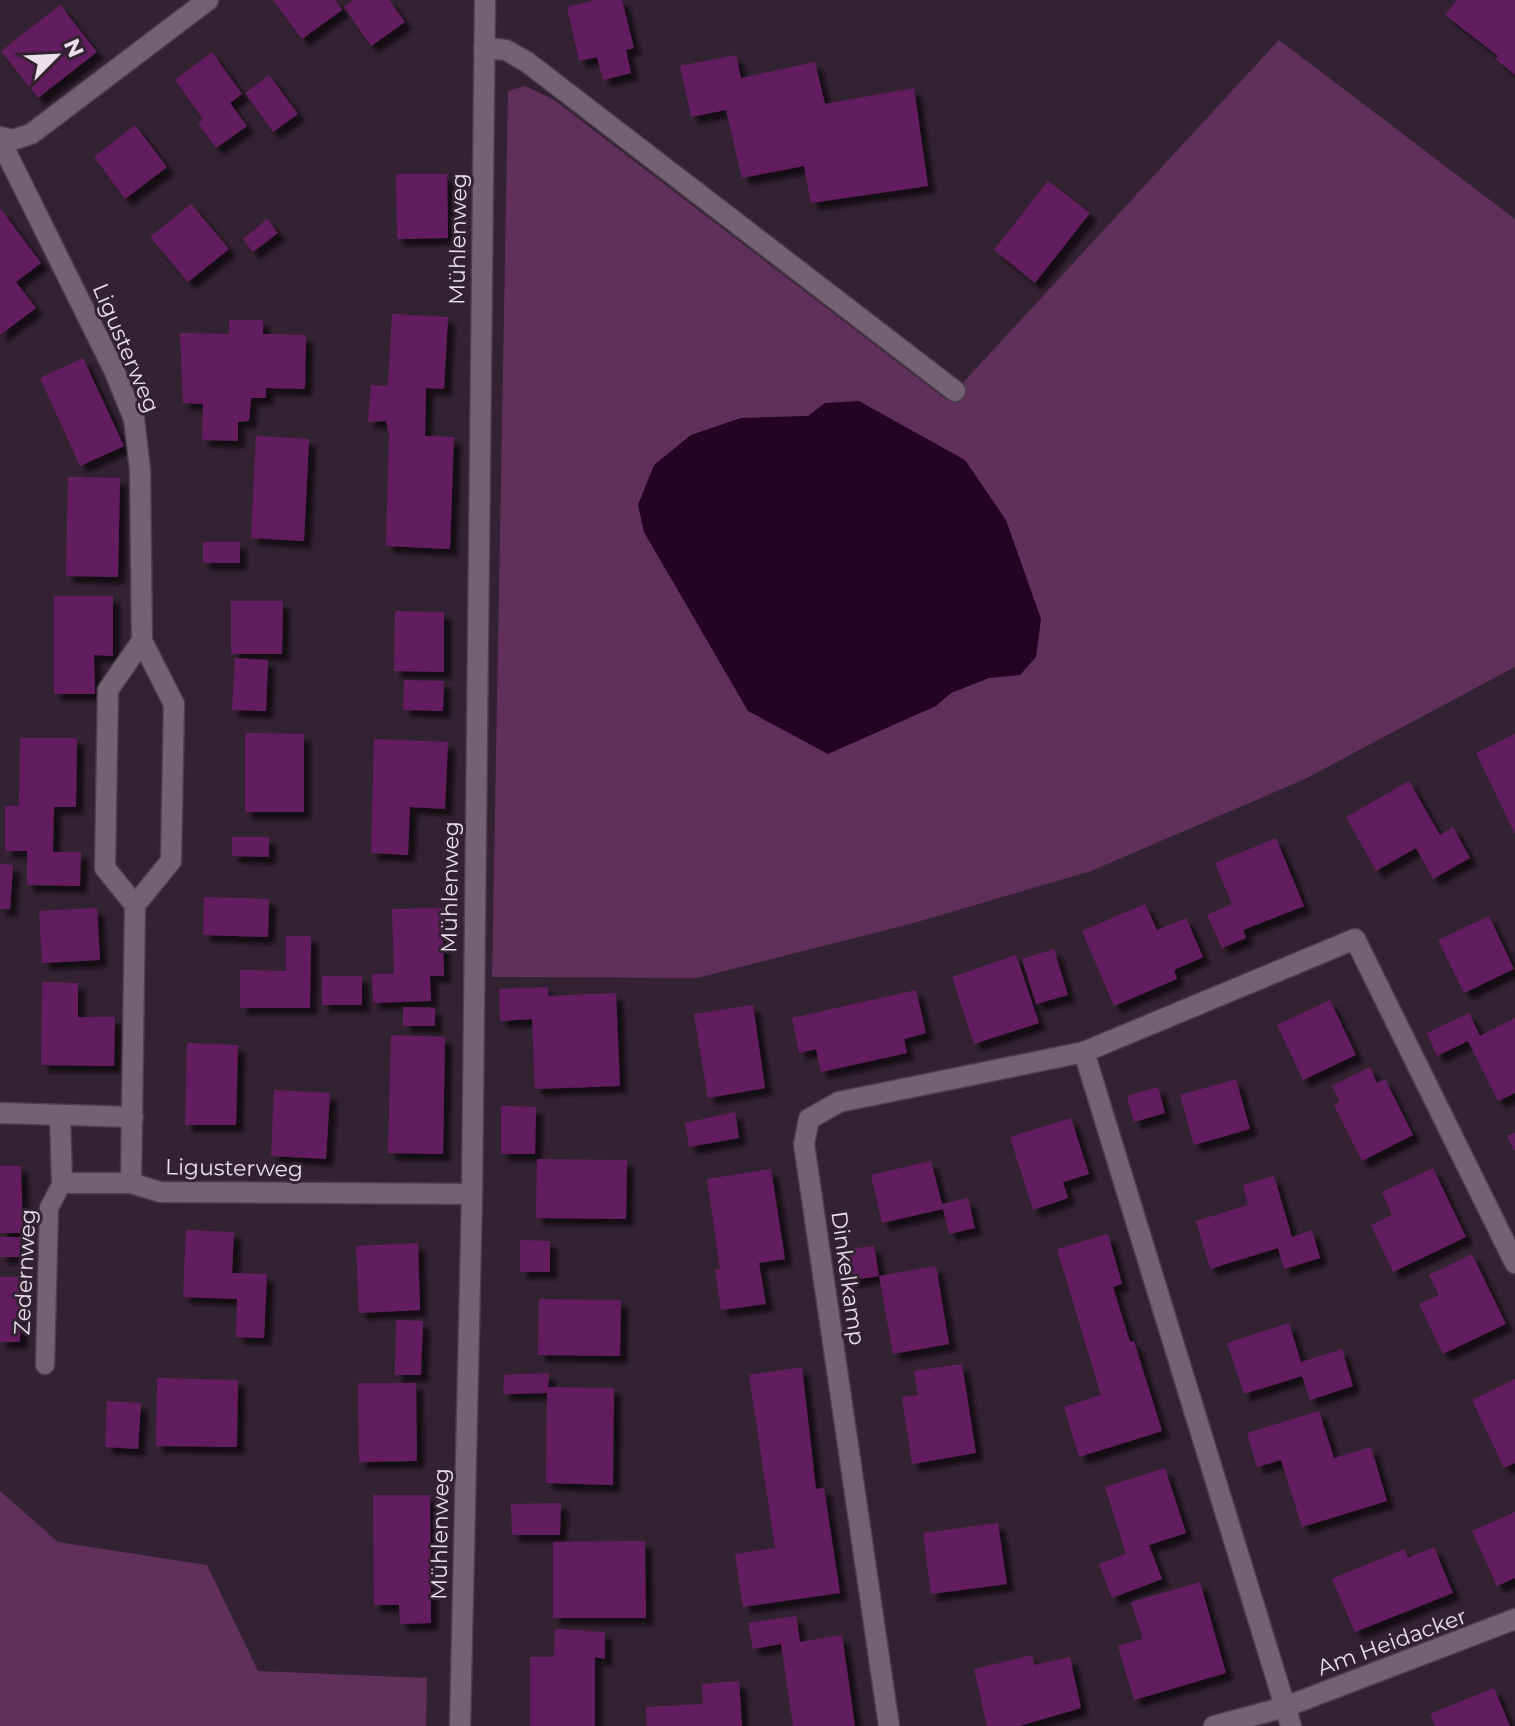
<svg xmlns="http://www.w3.org/2000/svg" width="1515" height="1726" viewBox="0 0 1515 1726" font-family="Montserrat,sans-serif">
  <style>
    .green { fill: #602f5c }
    .water { fill: #240323 }
    .building { fill: #631f5f; filter: url(#shadow) }
    .lines { fill: none; stroke-linecap: round; stroke-linejoin: round }
    .service-casing { stroke: #4c3e4b; stroke-width: 21 }
    .minor-casing { stroke: #4c3e4b; stroke-width: 23 }
    .service { stroke: #746172; stroke-width: 18 }
    .minor { stroke: #746172; stroke-width: 20 }
    .labels { text-anchor: middle; dominant-baseline: central; stroke-width: 6; stroke-linejoin: round; paint-order: stroke }
    .street-label { font-size: 22px; fill: #ebe0e9; stroke: #332231 }
  </style>
  <defs>
    <filter id="shadow"><feDropShadow dx="7" dy="7" stdDeviation="2" flood-color="#0009"/></filter>
  </defs>
  <rect width="100%" height="100%" fill="#332231"/>
  <g class="green">
    <polygon points="1279,40 1515,219 1515,667 1305,779 1091,871 910,924 697,978 492,977 508,91 524,86 553,99 947,400"/>
    <polygon points="0,1491 58,1542 207,1565 258,1671 427,1678 426,1726 0,1726"/>
  </g>
  <polygon class="water" points="859,401 965,460 1006,520 1041,619 1036,657 1020,675 989,678 951,693 936,706 828,754 748,711 644,532 638,505 654,465 691,435 741,418 808,416 825,403"/>
  <g class="building">
    <polygon points="273,0 335,0 342,10 302,39"/>
    <polygon points="354,0 389,0 405,22 371,46 344,7"/>
    <polygon points="596,0 622,0 634,48 626,50 631,73 603,80 597,57 579,61 567,7"/>
    <polygon points="1457,0 1515,0 1515,75 1496,59 1498,56 1445,15"/>
    <polygon points="60,5 97,52 38,98 1,51"/>
    <polygon points="212,52 242,94 230,103 247,126 216,148 198,123 203,119 175,80"/>
    <polygon points="736,55 741,78 815,62 825,104 914,88 928,186 811,203 804,166 742,178 726,110 691,117 680,66"/>
    <polygon points="269,75 298,114 273,132 245,93"/>
    <polygon points="135,125 167,167 125,199 94,157"/>
    <polygon points="396,174 447,174 448,238 397,239"/>
    <polygon points="1048,181 1090,213 1035,283 994,250"/>
    <polygon points="191,204 229,249 188,282 150,237"/>
    <polygon points="0,208 41,263 16,282 36,308 0,335"/>
    <polygon points="267,219 278,233 253,252 243,239"/>
    <polygon points="392,314 448,317 444,389 426,388 425,436 454,437 450,549 386,546 389,435 386,421 368,422 371,385 388,386"/>
    <polygon points="229,320 263,320 263,334 306,335 305,389 266,388 266,398 251,398 249,421 238,422 238,441 202,440 203,404 183,403 180,333 229,334"/>
    <polygon points="83,358 124,446 80,466 40,378"/>
    <polygon points="256,436 309,439 304,541 251,538"/>
    <polygon points="68,477 120,478 118,577 66,576"/>
    <rect x="203" y="542" width="37" height="21"/>
    <polygon points="54,596 113,596 113,656 94,655 95,694 54,694"/>
    <polygon points="231,601 283,601 282,654 231,654"/>
    <polygon points="395,611 444,612 444,672 394,671"/>
    <polygon points="235,658 268,660 266,711 232,710"/>
    <polygon points="404,680 444,681 443,711 403,710"/>
    <polygon points="245,733 304,734 304,812 245,812"/>
    <polygon points="1515,734 1515,834 1476,753"/>
    <polygon points="20,738 77,738 76,807 54,807 53,852 81,852 80,886 27,885 27,851 5,851 5,806 19,806"/>
    <polygon points="374,739 448,742 445,809 410,807 408,855 371,853"/>
    <polygon points="1409,781 1440,835 1453,827 1470,858 1433,879 1416,848 1376,871 1346,817"/>
    <polygon points="232,837 269,837 269,857 232,856"/>
    <polygon points="1276,838 1304,906 1243,930 1246,938 1222,948 1207,915 1232,904 1215,863"/>
    <polygon points="0,864 13,865 10,909 0,909"/>
    <polygon points="204,897 269,899 268,937 203,935"/>
    <polygon points="1145,904 1157,930 1186,918 1203,957 1174,970 1177,979 1114,1006 1082,931"/>
    <polygon points="97,908 100,960 42,963 39,911"/>
    <polygon points="442,908 444,976 430,976 431,1001 373,1003 372,974 394,974 392,909"/>
    <polygon points="1489,916 1514,969 1464,993 1438,940"/>
    <polygon points="286,936 311,936 310,1008 240,1008 240,970 286,971"/>
    <polygon points="1054,949 1068,995 1036,1004 1022,959"/>
    <polygon points="1016,955 1039,1023 974,1044 952,977"/>
    <rect x="322" y="976" width="40" height="29"/>
    <polygon points="42,982 78,983 78,1017 115,1017 114,1066 41,1065"/>
    <polygon points="548,987 548,996 616,993 620,1086 535,1089 532,1019 500,1021 499,989"/>
    <polygon points="916,990 926,1033 904,1039 907,1053 821,1072 816,1049 799,1053 792,1018"/>
    <polygon points="1330,1000 1356,1055 1303,1080 1277,1025"/>
    <polygon points="753,1005 765,1088 708,1098 694,1014"/>
    <polygon points="403,1007 435,1008 435,1026 403,1026"/>
    <polygon points="1469,1013 1480,1036 1515,1018 1515,1093 1498,1101 1468,1041 1437,1056 1427,1033"/>
    <polygon points="391,1035 445,1037 443,1154 388,1153"/>
    <polygon points="187,1043 238,1045 236,1125 185,1125"/>
    <polygon points="1370,1067 1377,1083 1385,1079 1413,1135 1362,1161 1334,1105 1340,1102 1332,1086"/>
    <polygon points="1236,1079 1250,1129 1194,1145 1180,1095"/>
    <polygon points="1158,1087 1165,1113 1134,1122 1127,1096"/>
    <polygon points="274,1090 330,1093 326,1159 271,1156"/>
    <polygon points="501,1106 536,1107 535,1154 501,1154"/>
    <polygon points="735,1112 739,1138 689,1147 685,1123"/>
    <polygon points="1071,1118 1089,1174 1063,1182 1068,1198 1033,1210 1010,1137"/>
    <polygon points="1515,1133 1515,1152 1507,1136"/>
    <polygon points="537,1159 627,1160 626,1219 536,1218"/>
    <polygon points="931,1161 942,1204 968,1198 975,1228 949,1234 943,1209 882,1223 871,1175"/>
    <polygon points="0,1166 21,1166 23,1233 0,1233"/>
    <polygon points="1433,1168 1466,1237 1393,1272 1371,1225 1392,1215 1382,1192"/>
    <polygon points="771,1169 785,1259 759,1263 766,1304 721,1310 715,1270 720,1269 707,1179"/>
    <polygon points="1274,1176 1292,1237 1312,1230 1320,1258 1284,1269 1278,1248 1210,1269 1196,1221 1248,1205 1243,1185"/>
    <polygon points="186,1230 234,1232 232,1273 267,1274 264,1338 236,1337 237,1299 183,1297"/>
    <polygon points="1108,1234 1122,1284 1113,1287 1130,1342 1134,1341 1162,1431 1079,1457 1064,1407 1101,1395 1057,1249"/>
    <rect x="0" y="1237" width="20" height="20"/>
    <polygon points="520,1240 550,1241 550,1272 520,1272"/>
    <polygon points="418,1243 420,1310 359,1313 356,1246"/>
    <polygon points="874,1246 879,1276 847,1281 840,1250"/>
    <polygon points="1472,1254 1506,1324 1443,1354 1419,1304 1439,1295 1429,1275"/>
    <polygon points="936,1266 949,1344 893,1354 879,1276"/>
    <polygon points="0,1277 21,1277 20,1342 0,1342"/>
    <polygon points="539,1299 621,1300 620,1356 538,1355"/>
    <polygon points="396,1320 423,1321 421,1375 395,1375"/>
    <polygon points="1289,1323 1301,1362 1342,1349 1353,1386 1310,1400 1302,1376 1244,1394 1227,1343"/>
    <polygon points="962,1364 976,1453 912,1464 902,1397 918,1395 914,1371"/>
    <polygon points="802,1367 816,1489 824,1488 840,1593 743,1607 735,1554 775,1548 749,1375"/>
    <polygon points="549,1373 548,1387 614,1388 613,1485 546,1483 547,1393 503,1394 504,1375"/>
    <polygon points="157,1378 238,1380 237,1447 156,1446"/>
    <polygon points="1515,1379 1515,1463 1504,1468 1472,1400"/>
    <polygon points="358,1383 416,1383 417,1461 359,1462"/>
    <polygon points="107,1401 141,1403 138,1449 105,1447"/>
    <polygon points="1319,1411 1334,1458 1371,1447 1387,1501 1302,1527 1281,1460 1257,1467 1247,1433"/>
    <polygon points="1165,1468 1186,1533 1149,1545 1162,1579 1112,1598 1099,1564 1126,1554 1105,1487"/>
    <polygon points="373,1495 430,1495 431,1623 400,1624 399,1605 374,1605"/>
    <polygon points="561,1503 560,1535 512,1535 511,1504"/>
    <polygon points="1515,1512 1515,1578 1497,1586 1472,1531"/>
    <polygon points="998,1523 1007,1584 931,1594 923,1533"/>
    <polygon points="645,1541 646,1618 553,1618 553,1542"/>
    <polygon points="1434,1547 1453,1593 1355,1632 1332,1579 1404,1549 1408,1558"/>
    <polygon points="1200,1582 1226,1673 1134,1700 1118,1646 1143,1639 1131,1602"/>
    <polygon points="796,1616 800,1642 842,1635 855,1726 793,1726 781,1644 753,1649 748,1623"/>
    <polygon points="555,1629 605,1632 605,1659 595,1657 595,1726 530,1726 530,1657 554,1657"/>
    <polygon points="1032,1655 1034,1665 1070,1657 1081,1708 1019,1726 987,1726 974,1669"/>
    <polygon points="739,1681 742,1726 647,1726 646,1707 703,1704 702,1684"/>
    <polygon points="1494,1688 1510,1726 1435,1726 1430,1714"/>
  </g>
  <g class="lines">
    <defs>
      <polyline id="service" points="45,1365 49,1208 62,1183"/>
      <g id="minor">
        <polyline points="484,48 506,50 527,62 955,391"/>
        <polyline points="0,137 12,140 31,134 208,0"/>
        <polyline points="0,140 114,370 134,419 140,469 142,641 174,704 171,861 135,905 131,1183 160,1192 472,1194"/>
        <polyline points="135,905 105,868 108,690 142,641"/>
        <polyline points="1084,1052 1291,1726"/>
        <polyline points="0,1113 133,1117"/>
        <polyline points="60,1116 62,1183 131,1183"/>
        <polyline points="460,1726 472,1194 485,0"/>
        <polyline points="889,1726 804,1144 809,1119 839,1102 1084,1052 1355,939 1515,1263"/>
        <polyline points="1214,1726 1285,1707 1515,1619"/>
      </g>
    </defs>
    <use href="#service" class="service-casing"/>
    <use href="#minor" class="minor-casing"/>
    <use href="#service" class="service"/>
    <use href="#minor" class="minor"/>
  </g>
  <g class="labels">
    <g class="street-label">
      <text transform="translate(458 239) rotate(-89)">Mühlenweg</text>
      <text transform="translate(126 348) rotate(67)">Ligusterweg</text>
      <text transform="translate(450 887) rotate(-89)">Mühlenweg</text>
      <text transform="translate(234 1168) rotate(1)">Ligusterweg</text>
      <text transform="translate(25 1272) rotate(-87)">Zedernweg</text>
      <text transform="translate(848 1278) rotate(82)">Dinkelkamp</text>
      <text transform="translate(440 1534) rotate(-89)">Mühlenweg</text>
      <text transform="translate(1392 1642) rotate(-20)">Am Heidacker</text>
    </g>
  </g>
  <g transform="translate(56 56) rotate(66)" stroke="#332231" stroke-width="6" paint-order="stroke">
  <path d="M0-6L14 30L0 20L-14 30Z" fill="#ebe0e9"/>
  <text y="-12" font-size="22" font-weight="bold" text-anchor="middle" fill="#ebe0e9">N</text>
  </g>
</svg>
